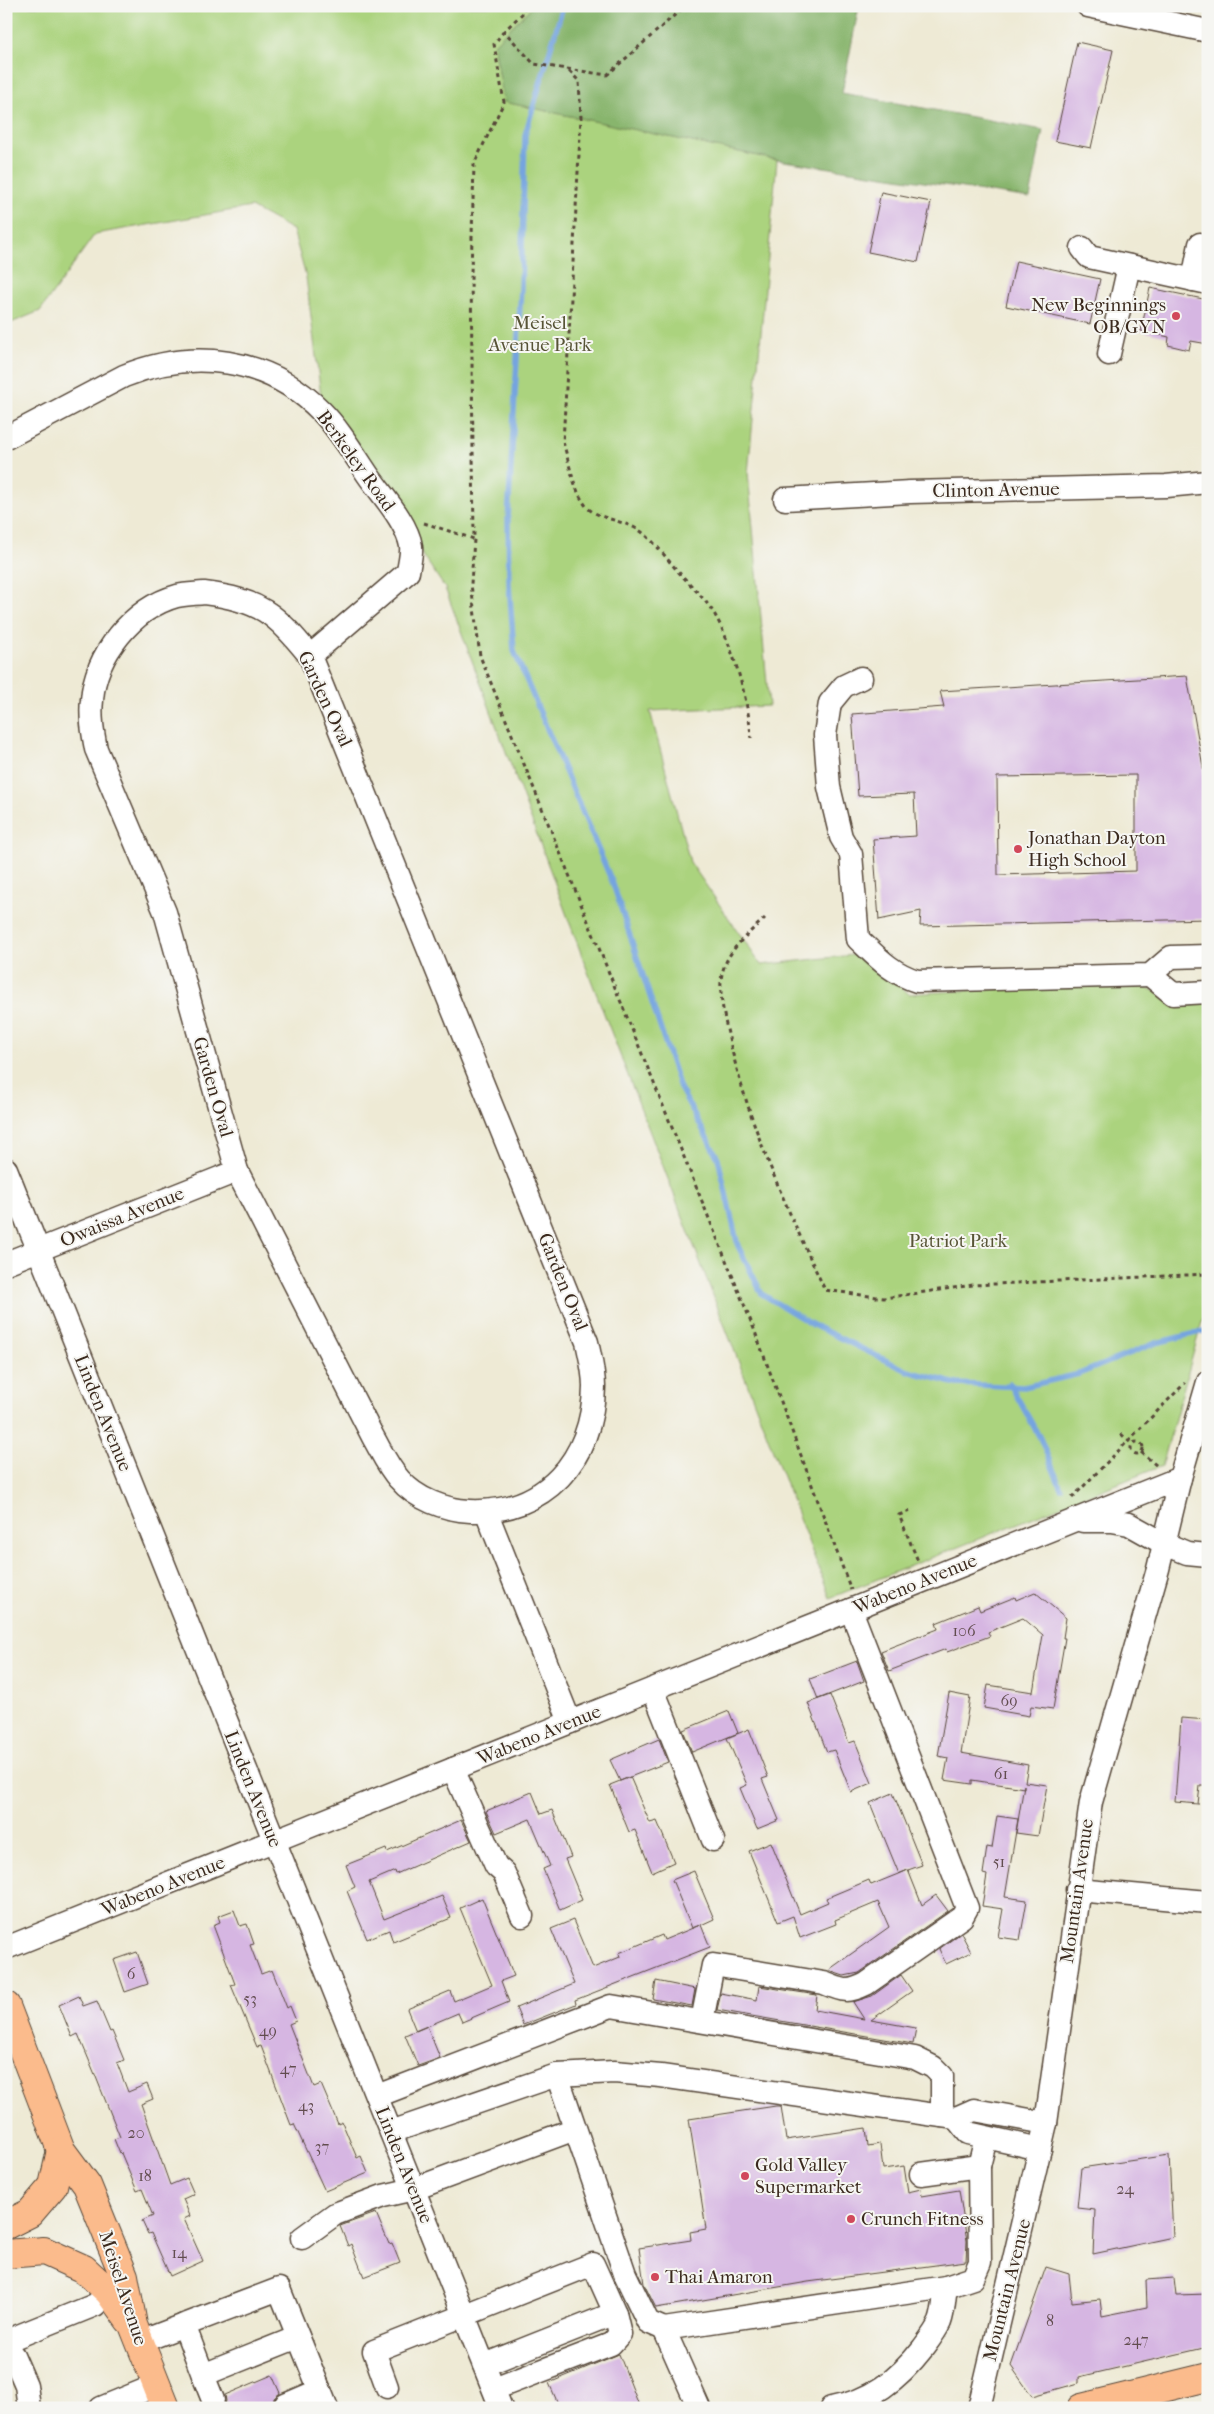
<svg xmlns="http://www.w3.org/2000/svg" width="1214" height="2414" viewBox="0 0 1214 2414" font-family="'IM FELL French Canon',serif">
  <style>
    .green { fill: #abd37e; stroke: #737e4e }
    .forest { fill: #88b56d; stroke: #627046 }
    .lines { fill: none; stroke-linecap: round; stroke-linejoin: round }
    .stream { stroke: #75a4df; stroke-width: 5.5 }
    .building { fill: #d6b6e2; fill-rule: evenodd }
    .minor-casing { stroke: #564739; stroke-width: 25 }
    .major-casing { stroke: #564739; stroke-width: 30 }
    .path { stroke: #564739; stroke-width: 3; stroke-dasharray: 4 4; stroke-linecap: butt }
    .minor { stroke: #fff; stroke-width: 22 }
    .major { stroke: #fbbb8c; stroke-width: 28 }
    .poi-dot { fill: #d1495b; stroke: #f6f6f2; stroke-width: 2 }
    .labels { text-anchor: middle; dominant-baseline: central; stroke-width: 4; stroke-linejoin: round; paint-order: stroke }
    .number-label { font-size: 16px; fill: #624d4f }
    .poi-label { font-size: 19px; fill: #3b2a1e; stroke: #f6f6f2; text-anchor: start }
    .park-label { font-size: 19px; fill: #575436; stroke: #f6f6f2 }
    .street-label { font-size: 19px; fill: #3b2a1e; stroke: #f6f6f2 }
  </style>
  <rect width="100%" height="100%" fill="#f6f6f2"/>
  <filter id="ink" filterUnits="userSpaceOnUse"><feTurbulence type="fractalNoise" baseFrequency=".02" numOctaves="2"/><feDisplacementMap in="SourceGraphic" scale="10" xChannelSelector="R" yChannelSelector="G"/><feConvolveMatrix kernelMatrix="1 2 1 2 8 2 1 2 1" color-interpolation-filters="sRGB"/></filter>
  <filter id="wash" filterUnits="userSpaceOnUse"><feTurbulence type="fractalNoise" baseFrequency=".0096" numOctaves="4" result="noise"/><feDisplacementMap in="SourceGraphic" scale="20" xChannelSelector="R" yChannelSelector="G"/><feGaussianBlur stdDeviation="1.12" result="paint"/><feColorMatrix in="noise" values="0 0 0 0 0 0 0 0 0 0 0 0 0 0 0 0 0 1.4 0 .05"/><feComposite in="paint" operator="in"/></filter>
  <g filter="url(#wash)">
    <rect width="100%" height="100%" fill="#eeead5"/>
    <polygon class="green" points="6,6 533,6 494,44 505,102 777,160 748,473 769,706 650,711 690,862 761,965 862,954 909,994 1124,981 1189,1002 1208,1001 1208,1300 1162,1466 830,1598 588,972 445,588 322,404 306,277 293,230 251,207 95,234 40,311 6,325"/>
    <polygon class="forest" points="533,6 859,6 842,93 1043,130 1030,198 777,160 504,102 494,44"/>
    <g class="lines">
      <g class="stream">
        <polyline points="563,6 525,135 521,288 508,519 509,584 514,651 613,884 680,1088 718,1158 738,1246 762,1294 813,1325 908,1371 957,1384 1024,1387 1079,1374 1156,1343 1208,1330"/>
        <polyline points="1010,1384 1040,1438 1061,1488"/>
      </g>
    </g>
    <g id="blocks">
      <g class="building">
        <polygon points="1077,42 1113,50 1091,148 1055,141"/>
        <polygon points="881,192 931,202 918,262 868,252"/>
        <polygon points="1016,261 1100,279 1090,324 1006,306"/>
        <polygon points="1150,288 1208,300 1208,344 1191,341 1189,350 1168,345 1169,337 1141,331"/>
        <path d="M1187,676l21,119v124l-288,7 1,-15 -42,9 -6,-81 43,-3 -2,-42 -56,2 -6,-82 92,-7 -4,-16zM1136,775v96l-138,4 -1,-98z"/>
        <polygon points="1035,1592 1066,1618 1063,1638 1065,1638 1053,1709 1031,1706 1029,1716 984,1708 988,1685 1033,1692 1043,1635 1023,1618 988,1632 990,1636 947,1652 946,1649 889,1671 881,1651 938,1629 936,1623 978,1606 980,1611 1015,1597 1016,1600"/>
        <polygon points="857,1661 864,1681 818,1699 810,1679"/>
        <polygon points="949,1693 970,1697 961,1753 1028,1765 1025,1782 1047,1785 1038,1836 1016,1833 1024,1785 1024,1788 972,1780 972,1784 944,1780 948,1758 938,1756"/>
        <polygon points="830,1695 849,1743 855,1741 872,1783 851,1792 834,1750 827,1752 808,1703"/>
        <polygon points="729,1711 738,1733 692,1752 683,1730"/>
        <polygon points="1181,1718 1208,1720 1208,1786 1200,1786 1198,1804 1175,1802"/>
        <polygon points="749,1729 768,1777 762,1779 779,1820 757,1829 740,1788 747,1785 727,1738"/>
        <polygon points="659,1739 668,1762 620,1781 610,1760"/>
        <polygon points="630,1777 650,1823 657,1821 674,1862 652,1872 635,1830 629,1832 610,1785"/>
        <polygon points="532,1792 541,1814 552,1810 571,1857 565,1859 582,1900 560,1910 543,1869 550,1866 530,1819 496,1833 486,1811"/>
        <polygon points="893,1793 922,1865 908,1870 922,1905 936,1895 948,1911 859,1973 844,1976 832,1972 830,1969 889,1927 878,1902 835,1920 836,1924 800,1938 793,1916 778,1922 749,1851 771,1842 800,1914 828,1902 826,1898 869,1880 871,1885 908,1870 899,1874 870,1803"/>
        <polygon points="997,1816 1018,1819 1005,1897 1027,1900 1020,1940 998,1937 1003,1909 982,1906 987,1875 983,1874 987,1847 992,1848"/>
        <polygon points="461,1820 471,1841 396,1874 395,1871 369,1882 384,1919 442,1896 451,1918 393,1942 389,1930 367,1939 347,1891 355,1887 346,1865 386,1849 387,1852"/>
        <polygon points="694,1871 714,1919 701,1925 710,1947 575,2000 576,2004 523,2025 516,2008 574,1984 551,1929 573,1920 593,1968 620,1957 619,1953 662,1935 664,1940 700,1925 692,1928 672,1880"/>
        <polygon points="482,1898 514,1976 501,1981 509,2002 462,2022 458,2013 416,2031 407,2009 450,1991 454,2001 492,1985 460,1908"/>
        <polygon points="234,1910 240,1926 247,1924 254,1944 250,1945 261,1974 272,1970 287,2008 290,2006 296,2021 289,2024 314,2087 321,2084 338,2124 342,2122 357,2158 361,2156 368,2173 325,2191 294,2124 291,2125 261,2046 257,2047 231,1985 235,1984 213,1925 220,1922 218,1916"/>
        <polygon points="961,1933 971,1952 946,1964 939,1949"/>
        <polygon points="137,1952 148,1984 125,1992 114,1960"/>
        <polygon points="901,1975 912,1991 871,2020 916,2028 913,2044 717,2010 721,1993 757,2000 759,1986 817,1995 815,2010 864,2019 853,2002 872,1996"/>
        <polygon points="656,1981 695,1989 692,2006 653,1999"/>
        <polygon points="79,1996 83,2006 97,2001 110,2032 112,2031 124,2060 117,2063 128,2092 147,2084 153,2099 141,2104 170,2185 187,2178 194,2194 183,2199 190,2216 184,2219 203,2261 170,2276 151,2233 148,2234 142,2221 153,2216 142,2189 137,2191 121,2153 120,2154 114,2139 120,2137 94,2072 78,2034 72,2037 59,2005"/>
        <polygon points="427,2026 440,2058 418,2066 405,2035"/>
        <polygon points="776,2106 781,2106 786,2140 866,2128 868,2146 880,2144 883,2169 904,2166 908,2192 921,2189 922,2196 959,2190 967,2241 966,2261 808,2282 656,2308 644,2284 639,2248 691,2240 690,2232 706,2229 689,2119"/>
        <polygon points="1169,2155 1173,2237 1093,2254 1095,2210 1077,2208 1081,2168"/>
        <polygon points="376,2213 389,2244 392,2243 400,2263 364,2277 351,2244 348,2246 340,2226"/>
        <polygon points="1046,2267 1069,2274 1072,2302 1100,2299 1102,2316 1147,2307 1146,2280 1174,2278 1176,2295 1208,2294 1208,2347 1079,2377 1079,2383 1032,2396 1011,2366"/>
        <polygon points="619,2354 640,2408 560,2408 549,2383"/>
        <polygon points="272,2375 280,2393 274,2398 273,2408 224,2408 226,2401 225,2395"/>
      </g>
    </g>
  </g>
  <g filter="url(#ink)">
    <use href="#blocks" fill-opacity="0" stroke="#564739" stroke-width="1"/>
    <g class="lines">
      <defs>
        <g id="minor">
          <polyline points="1088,6 1208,31"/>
          <polyline points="1082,248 1089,257 1208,283"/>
          <polyline points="1193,280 1200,244"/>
          <polyline points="1109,354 1129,266"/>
          <path d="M6,438l118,-62c68,-28 144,-19 197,35 18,18 32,42 47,64 13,19 39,47 43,71 1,8 -2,18 -3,26l-98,84"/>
          <polyline points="785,499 910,492 1166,486 1208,482"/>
          <path d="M204,593c56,7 71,20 106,63l277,686c3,14 7,29 7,45 -1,72 -49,127 -124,124 -25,-1 -54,-12 -71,-32 -11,-12 -18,-28 -26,-42l-136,-266 -72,-259 -69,-163c-3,-16 -6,-32 -4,-49 3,-45 41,-92 85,-104 9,-2 18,-2 27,-3z"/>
          <path d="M861,678l-17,8 -14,17 -5,32 4,52 12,50 10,17 7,85c19,18 33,34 59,42l233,-6 21,-18 37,-1"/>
          <polyline points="1150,975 1173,994 1208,992"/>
          <polyline points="6,1169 501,2408"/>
          <polyline points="6,1263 237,1171"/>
          <polyline points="486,1511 570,1722"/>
          <polyline points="1083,1521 1112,1521 1129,1524 1163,1543 1187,1553 1208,1555"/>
          <polyline points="653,1689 713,1840"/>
          <polyline points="453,1769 496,1866 504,1873 522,1916"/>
          <polyline points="1077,1890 1208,1902"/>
          <polyline points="6,1948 1180,1478"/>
          <path d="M702,2021l11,-56 111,18c19,8 24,10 42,1l96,-67 5,-9 -116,-298"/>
          <polyline points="557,2075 625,2274 648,2322 664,2329"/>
          <polyline points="377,2096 611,2006 915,2058 933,2067 942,2076 942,2116"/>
          <polyline points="956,2118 968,2133 1040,2149"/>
          <polyline points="391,2132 557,2075 614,2072 661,2076 956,2118 974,2110 1046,2123"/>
          <polyline points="921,2174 979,2166"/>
          <polyline points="302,2238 335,2214 383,2196 414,2189 575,2129"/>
          <polyline points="946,2287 973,2278 980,2262 979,2166 986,2138"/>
          <polyline points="184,2325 203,2375 298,2337"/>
          <polyline points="6,2341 95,2305 109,2292"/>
          <polyline points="140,2342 279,2289 327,2408"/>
          <polyline points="6,2352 13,2355 26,2385 29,2408"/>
          <polyline points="203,2375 213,2400"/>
          <polyline points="387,2387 374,2351 593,2264 615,2313 484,2365"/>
          <polyline points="494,2389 611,2344 620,2334 615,2313"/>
          <polyline points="285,2405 320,2390"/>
          <polyline points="101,2408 157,2385"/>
          <path d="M699,2408l-35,-79 282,-42c-2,11 -2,25 -6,35 -4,9 -11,18 -17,26 -25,32 -52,53 -92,60"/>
          <polyline points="979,2408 1046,2123 1091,1802 1158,1569 1180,1478 1208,1382"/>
        </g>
        <g id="major">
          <polyline points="6,2006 61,2150 87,2185 124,2276 133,2325 166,2408"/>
          <polyline points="6,2225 30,2213 53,2186 61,2150"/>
          <polyline points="6,2254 44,2251 84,2269 109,2292 129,2320"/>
          <polyline points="1081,2408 1208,2377"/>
        </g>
      </defs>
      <use href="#minor" class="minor-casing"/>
      <use href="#major" class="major-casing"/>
      <g class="path">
        <polyline points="526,6 525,11 504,31 534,64 607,75 685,6"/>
        <polyline points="504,31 494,44 504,102 474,164 471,273 474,539 471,584 480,656 754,1329 851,1590"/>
        <path d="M569,71l10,10 2,37 -18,324c6,19 10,47 23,64 11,14 39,13 57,27 13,10 22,24 33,36 13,15 29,29 39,46 18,32 34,86 36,123"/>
        <polyline points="424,523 474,539"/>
        <path d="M765,918c-17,16 -38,32 -43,56 -4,17 3,47 7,64 20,88 58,171 96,252l59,8 89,-13 235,-11"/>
        <polyline points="1121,1434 1132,1444"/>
        <circle cx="1137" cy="1448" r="6"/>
        <polyline points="1141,1452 1157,1466"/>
        <polyline points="1072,1498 1185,1383"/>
        <polyline points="910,1511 899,1515 918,1561"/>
      </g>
      <use href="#minor" class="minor"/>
      <use href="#major" class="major"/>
    </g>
  </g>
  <g class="poi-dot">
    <circle cx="1176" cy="316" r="5"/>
    <circle cx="1018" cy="849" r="5"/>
    <circle cx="745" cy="2176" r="5"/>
    <circle cx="851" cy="2219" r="5"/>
    <circle cx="655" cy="2277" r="5"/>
  </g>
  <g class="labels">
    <g class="number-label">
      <text x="964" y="1630">106</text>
      <text x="1009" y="1700">69</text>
      <text x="1001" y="1773">61</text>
      <text x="999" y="1861">51</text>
      <text x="131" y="1973">6</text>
      <text x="250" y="1998">53</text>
      <text x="268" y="2030">49</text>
      <text x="288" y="2068">47</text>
      <text x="306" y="2105">43</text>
      <text x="136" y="2132">20</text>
      <text x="322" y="2146">37</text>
      <text x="145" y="2175">18</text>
      <text x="1125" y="2188">24</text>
      <text x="179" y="2252">14</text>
      <text x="1050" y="2320">8</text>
      <text x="1136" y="2339">247</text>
    </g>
    <g class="poi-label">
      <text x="1166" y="305" text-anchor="end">New Beginnings<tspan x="1166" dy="22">OB/GYN</tspan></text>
      <text x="1028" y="838">Jonathan Dayton<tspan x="1028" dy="22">High School</tspan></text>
      <text x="755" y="2165">Gold Valley<tspan x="755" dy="22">Supermarket</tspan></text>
      <text x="861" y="2219">Crunch Fitness</text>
      <text x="665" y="2277">Thai Amaron</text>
    </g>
    <g class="park-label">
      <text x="540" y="323">Meisel<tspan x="540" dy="22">Avenue Park</tspan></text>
      <text x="958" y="1241">Patriot Park</text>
    </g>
    <g class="street-label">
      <text transform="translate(356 461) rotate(54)">Berkeley Road</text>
      <text transform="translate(996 490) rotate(-1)">Clinton Avenue</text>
      <text transform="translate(325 699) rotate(65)">Garden Oval</text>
      <text transform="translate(213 1087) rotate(74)">Garden Oval</text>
      <text transform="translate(122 1217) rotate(-22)">Owaissa Avenue</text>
      <text transform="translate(563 1282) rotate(68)">Garden Oval</text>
      <text transform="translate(103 1413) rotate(68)">Linden Avenue</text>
      <text transform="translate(915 1584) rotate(-22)">Wabeno Avenue</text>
      <text transform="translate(539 1735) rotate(-22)">Wabeno Avenue</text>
      <text transform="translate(253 1789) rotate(68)">Linden Avenue</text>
      <text transform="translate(163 1886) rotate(-22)">Wabeno Avenue</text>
      <text transform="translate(1077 1891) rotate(-82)">Mountain Avenue</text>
      <text transform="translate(404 2165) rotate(68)">Linden Avenue</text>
      <text transform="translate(123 2288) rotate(72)">Meisel Avenue</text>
      <text transform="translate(1007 2290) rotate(-76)">Mountain Avenue</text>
    </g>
  </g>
  <rect width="1214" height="2414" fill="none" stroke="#f6f6f2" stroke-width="25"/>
</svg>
